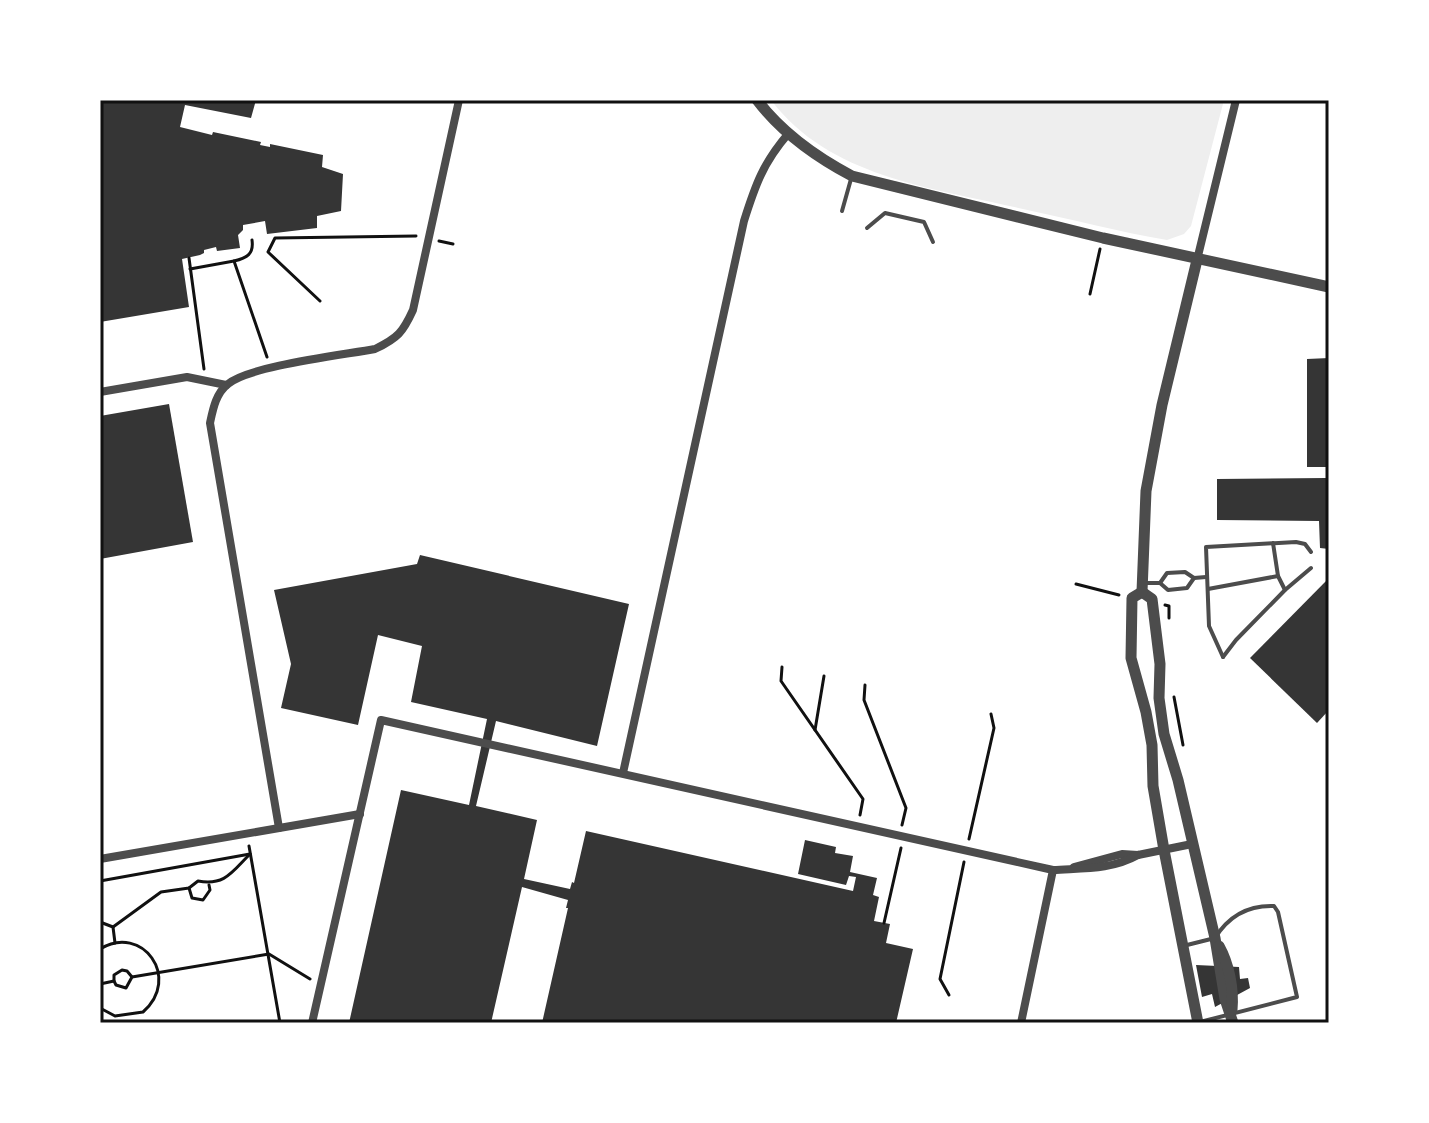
<svg xmlns="http://www.w3.org/2000/svg" width="1429" height="1123" viewBox="0 0 1429 1123" font-family="Quicksand,sans-serif">
  <style>
    .green { fill: #eee }
    .building { fill: #353535 }
    .lines { fill: none; stroke-linecap: round; stroke-linejoin: round }
    .path { stroke: #111; stroke-width: 3 }
    .service { stroke: #4c4c4c; stroke-width: 4 }
    .minor { stroke: #4c4c4c; stroke-width: 8 }
    .tertiary { stroke: #4c4c4c; stroke-width: 11 }
    .neatline { fill: none; stroke: #111; stroke-width: 3 }
  </style>
  <rect width="100%" height="100%" fill="#fff"/>
  <path class="green" d="M771,100h453l-33,126 -7,8 -17,6c-48,-8 -96,-21 -144,-31 -89,-21 -193,-31 -252,-109z"/>
  <g class="building">
    <polygon points="100,100 256,100 251,118 185,105 180,127 212,135 213,132 261,142 260,145 270,147 270,144 323,155 322,167 343,174 341,211 317,216 317,228 267,234 265,221 243,225 243,230 238,235 240,248 217,251 216,247 204,250 204,253 200,255 182,259 189,307 100,322"/>
    <polygon points="1329,358 1329,549 1320,548 1319,521 1217,520 1217,479 1326,478 1326,467 1307,467 1307,359"/>
    <polygon points="169,404 193,542 100,559 100,416"/>
    <polygon points="420,555 629,604 597,746 496,721 476,806 537,820 524,879 570,889 572,882 574,883 586,831 853,891 856,877 849,876 846,885 798,874 805,840 836,847 835,853 853,856 850,872 877,878 873,895 879,897 874,921 890,924 886,943 913,949 896,1023 542,1023 568,908 566,908 568,900 522,887 491,1023 349,1023 401,790 469,805 487,719 411,702 422,646 378,635 358,725 281,708 291,664 274,590 417,564"/>
    <polygon points="1329,578 1329,710 1317,723 1250,658"/>
    <polygon points="1196,965 1239,967 1240,979 1248,978 1250,988 1215,1007 1212,994 1202,997"/>
  </g>
  <g class="lines">
    <g class="path">
      <polyline points="439,241 453,244"/>
      <polyline points="189,258 204,369"/>
      <path d="M234,261c13,-3 20,-7 18,-21"/>
      <polyline points="190,269 234,261 267,357"/>
      <polyline points="1090,294 1100,249"/>
      <polyline points="320,301 268,252 275,238 416,236"/>
      <polyline points="1076,584 1119,595"/>
      <polyline points="1165,605 1169,606 1169,618"/>
      <polyline points="782,667 781,681 863,799 860,815"/>
      <polyline points="865,685 864,700 906,808 902,825"/>
      <polyline points="1174,697 1183,745"/>
      <polyline points="815,730 824,676"/>
      <polyline points="969,839 994,728 991,714"/>
      <polyline points="249,846 280,1023"/>
      <polyline points="100,881 250,854"/>
      <polyline points="189,888 192,898 203,900 210,890 209,885"/>
      <polyline points="100,922 113,927 115,943"/>
      <polyline points="884,923 901,848"/>
      <path d="M113,927l48,-35 28,-4 9,-7c27,5 34,-9 52,-27"/>
      <path d="M100,949c42,-26 82,29 43,63l-28,4 -15,-8"/>
      <polyline points="114,981 114,975 122,970 127,971 132,977"/>
      <polyline points="100,984 114,981 116,985 126,988 132,977 269,954 310,979"/>
      <polyline points="949,995 940,979 964,862"/>
    </g>
    <g class="service">
      <polyline points="842,211 851,179"/>
      <polyline points="867,228 885,213 924,222 933,242"/>
      <polyline points="1273,543 1278,576 1285,590"/>
      <polyline points="1144,583 1160,583 1168,590 1187,588 1194,578"/>
      <polyline points="1160,583 1167,573 1185,572 1194,578 1206,577"/>
      <polyline points="1208,589 1278,576"/>
      <polyline points="1223,657 1209,626 1206,547 1296,542 1305,544 1311,552"/>
      <polyline points="1223,657 1236,640 1285,590 1311,568"/>
      <path d="M1187,945l28,-7c13,-21 33,-33 59,-32l4,6 19,85 -97,25"/>
    </g>
    <g class="minor">
      <polyline points="1197,260 1236,100"/>
      <polyline points="100,392 187,377 226,385"/>
      <path d="M623,773l121,-552c11,-35 19,-58 44,-87"/>
      <path d="M279,828l-69,-405c3,-14 6,-30 18,-39 21,-18 115,-29 147,-35 23,-11 28,-17 38,-39l46,-210"/>
      <polyline points="100,859 360,814"/>
      <polyline points="1074,867 1122,854 1138,855 1192,844"/>
      <path d="M312,1023l69,-303 672,150c30,-2 58,0 85,-15"/>
      <polyline points="1021,1023 1053,870"/>
    </g>
    <g class="tertiary">
      <path d="M757,100c25,33 59,57 95,76l251,62 226,49"/>
      <polyline points="1142,592 1152,599 1160,664 1159,698 1164,734 1178,780 1215,938 1225,999 1233,1023"/>
      <polyline points="1142,592 1132,598 1131,658 1146,712 1152,745 1153,786 1164,850 1198,1023"/>
      <polyline points="1142,592 1146,491 1162,405 1197,260"/>
      <path d="M1219,946c10,18 15,43 13,64"/>
    </g>
  </g>
  <rect width="1429" height="1123" fill="none" stroke="#ffffff" stroke-width="204"/>
  <rect x="102" y="102" width="1225" height="919" class="neatline"/>
</svg>
